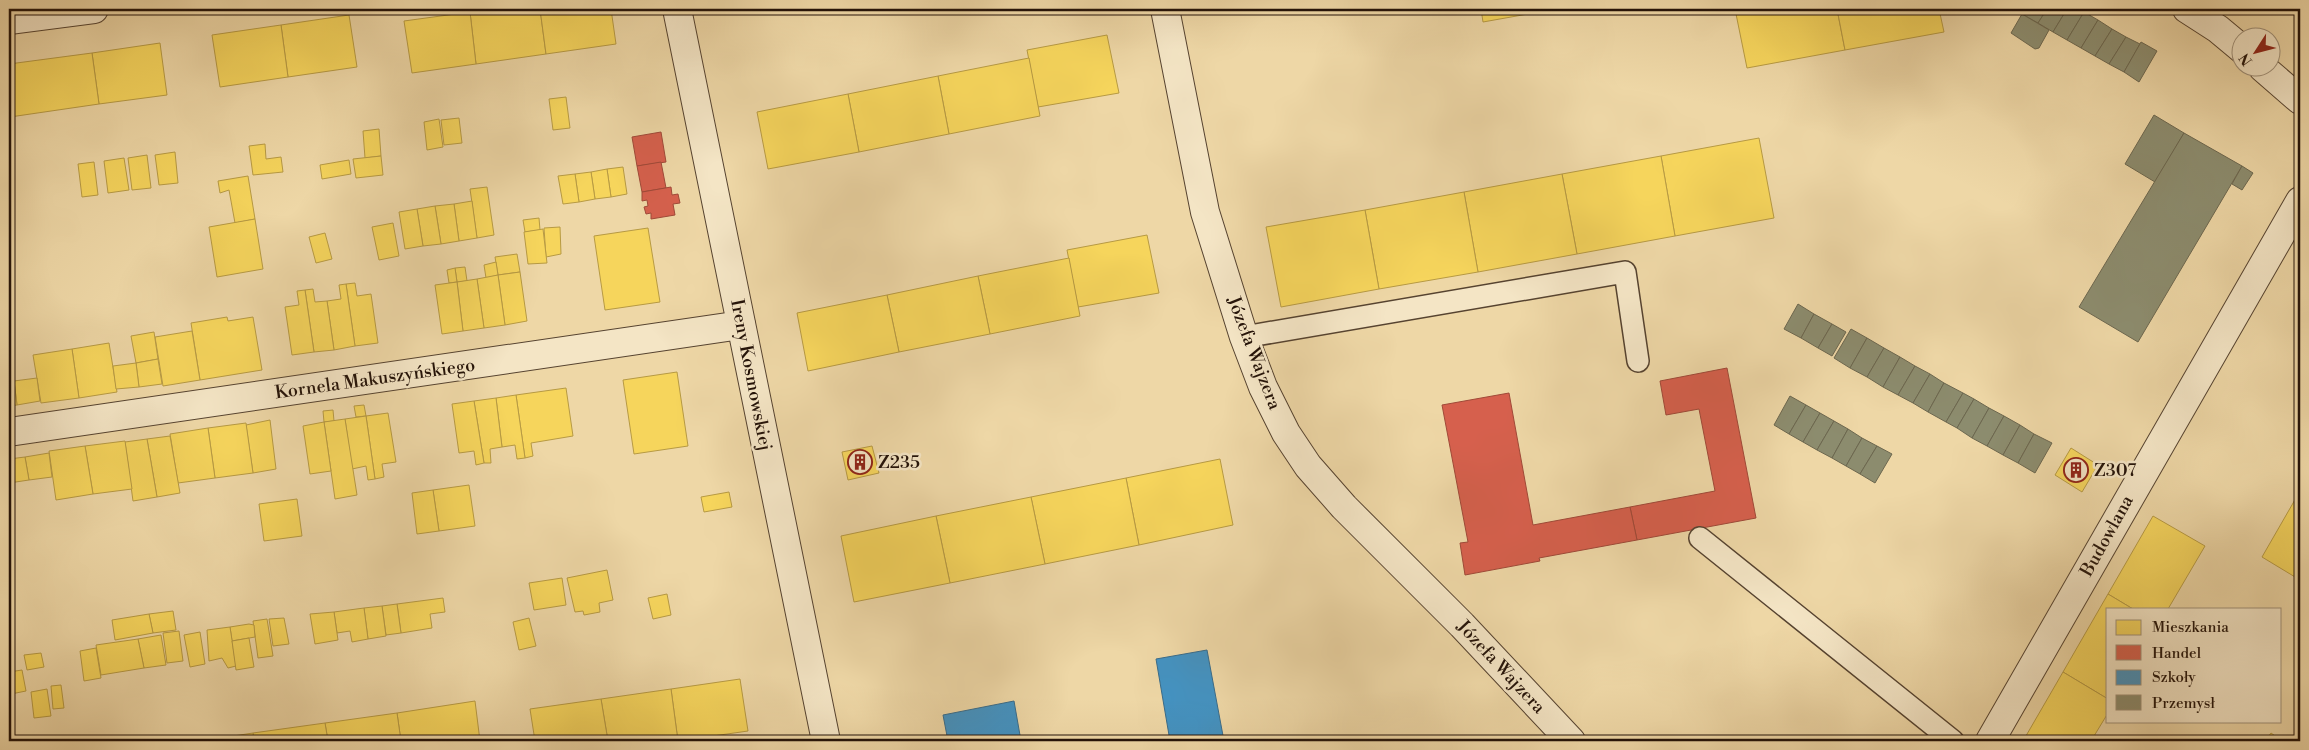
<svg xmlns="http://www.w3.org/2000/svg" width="2309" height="750" viewBox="0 0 2309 750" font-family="'Libre Bodoni',serif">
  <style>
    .homes { fill: #f6d55c; stroke: #b79a43 }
    .shops { fill: #d6604d; stroke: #a04938 }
    .schools { fill: #4393c3; stroke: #396c8b }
    .industry { fill: #8c8c6e; stroke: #6c674f }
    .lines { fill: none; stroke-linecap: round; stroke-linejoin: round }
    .lane-casing { stroke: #564330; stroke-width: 24 }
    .street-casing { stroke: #564330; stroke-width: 30 }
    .lane { stroke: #f4e5c5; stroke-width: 21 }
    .street { stroke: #f4e5c5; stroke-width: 28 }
    .labels { text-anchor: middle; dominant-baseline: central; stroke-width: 5; stroke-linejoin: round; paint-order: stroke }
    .street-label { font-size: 18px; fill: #231208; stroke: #f4e5c5 }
    .poi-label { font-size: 18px; fill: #231208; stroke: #f4e5c5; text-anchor: start }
  </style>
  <rect width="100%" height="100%" fill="#eed7a6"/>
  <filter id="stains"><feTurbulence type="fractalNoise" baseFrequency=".004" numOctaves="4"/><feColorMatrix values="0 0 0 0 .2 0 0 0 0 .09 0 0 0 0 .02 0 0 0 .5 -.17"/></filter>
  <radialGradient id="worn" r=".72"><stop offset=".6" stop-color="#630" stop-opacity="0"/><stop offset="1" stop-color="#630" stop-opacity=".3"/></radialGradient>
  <g class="homes">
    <polygon points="495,9 540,9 546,54 476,64 470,12"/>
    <polygon points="540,9 611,9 616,44 546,54"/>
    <polygon points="1481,9 1556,9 1483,22"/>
    <polygon points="1735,9 1837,9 1845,50 1747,68"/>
    <polygon points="1837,9 1939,9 1944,32 1845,50"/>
    <polygon points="470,12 476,64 412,73 404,21"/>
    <polygon points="349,15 357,67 288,77 281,25"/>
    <polygon points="281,25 288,77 220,87 212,35"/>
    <polygon points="1107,35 1119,93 1038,107 1027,50"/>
    <polygon points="160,43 167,95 99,104 92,53"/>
    <polygon points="92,53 99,104 10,117 9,64"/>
    <polygon points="1029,58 1040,116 949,134 938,76"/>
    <polygon points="938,76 949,134 859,152 848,94"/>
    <polygon points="848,94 859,152 768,169 757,112"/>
    <polygon points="566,97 570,128 553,130 549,99"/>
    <polygon points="459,118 462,143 444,145 441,120"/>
    <polygon points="439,119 443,147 427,150 424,122"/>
    <polygon points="379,129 381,156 365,158 363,131"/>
    <polygon points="1759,138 1774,218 1675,236 1661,156"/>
    <polygon points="265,144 266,159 281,157 283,172 253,175 249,146"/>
    <polygon points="175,152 178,183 159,185 155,155"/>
    <polygon points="147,155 151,188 132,190 128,158"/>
    <polygon points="381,156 383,175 356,178 353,159"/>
    <polygon points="1661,156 1675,236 1577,254 1562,174"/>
    <polygon points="124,158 129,190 108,193 104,161"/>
    <polygon points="349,160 351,174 322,179 320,165"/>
    <polygon points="94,162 98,195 82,197 78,164"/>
    <polygon points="623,167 627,194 611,197 607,169"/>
    <polygon points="607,169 611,197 595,199 591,172"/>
    <polygon points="591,172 595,199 579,202 575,174"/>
    <polygon points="575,174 579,202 563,204 558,176"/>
    <polygon points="1562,174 1577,254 1478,272 1464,192"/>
    <polygon points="248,176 255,219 235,223 229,190 220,193 218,181"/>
    <polygon points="487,187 494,235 477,238 470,189"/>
    <polygon points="1464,192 1478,272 1379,289 1365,210"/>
    <polygon points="472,201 477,238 459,241 454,204"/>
    <polygon points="454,204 459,241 441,244 435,206"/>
    <polygon points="435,206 441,244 423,246 417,209"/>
    <polygon points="417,209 423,246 405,249 399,212"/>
    <polygon points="1365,210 1379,289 1281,307 1266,227"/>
    <polygon points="539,218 540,230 525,232 523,220"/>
    <polygon points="255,219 263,269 217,277 209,227"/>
    <polygon points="393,223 399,256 379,260 372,227"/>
    <polygon points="560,227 561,254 546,257 544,228"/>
    <polygon points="648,228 660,302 605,310 594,236"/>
    <polygon points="543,229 547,263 528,264 524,232"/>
    <polygon points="325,233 332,259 316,263 309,237"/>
    <polygon points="1147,235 1159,293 1078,307 1067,250"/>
    <polygon points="517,254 520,272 498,275 495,257"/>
    <polygon points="1069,258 1080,316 990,334 978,276"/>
    <polygon points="496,262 498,275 486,278 484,265"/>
    <polygon points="465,267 467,281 457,282 455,268"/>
    <polygon points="455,268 457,282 449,283 447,270"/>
    <polygon points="520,272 527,321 505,325 498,275"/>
    <polygon points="498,275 505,325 484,328 477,279"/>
    <polygon points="978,276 990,334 899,352 887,295"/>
    <polygon points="477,279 484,328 463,331 457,282"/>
    <polygon points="457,282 463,331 442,334 435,285"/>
    <polygon points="355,283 357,296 371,294 378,343 355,346 346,284"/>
    <polygon points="346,284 355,346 334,350 327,301 341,299 339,285"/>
    <polygon points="313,289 315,302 327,301 334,350 314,352 305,290"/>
    <polygon points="305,290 314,352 292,355 285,307 299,305 297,291"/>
    <polygon points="887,295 899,352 808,371 797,313"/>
    <polygon points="227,317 228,321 253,317 262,370 200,380 191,323"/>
    <polygon points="192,331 200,380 163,386 155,337"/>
    <polygon points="154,332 158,359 136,363 131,336"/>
    <polygon points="109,343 117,392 79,398 72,349"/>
    <polygon points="72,349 79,398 41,403 33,355"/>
    <polygon points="158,359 162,384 139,387 136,363"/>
    <polygon points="136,363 139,387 116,389 113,366"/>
    <polygon points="677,372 688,446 634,454 623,380"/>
    <polygon points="37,378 40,401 17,405 14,381"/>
    <polygon points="14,381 17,405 9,406 9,382"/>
    <polygon points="566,388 573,436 531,443 533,456 525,458 516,395"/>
    <polygon points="516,395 525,458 517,459 515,445 502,447 496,398"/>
    <polygon points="496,398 502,447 490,449 491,463 484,463 474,401"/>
    <polygon points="474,401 484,463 476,465 474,451 459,453 452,404"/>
    <polygon points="364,405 366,416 356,417 354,406"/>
    <polygon points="333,410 334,421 324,422 323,411"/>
    <polygon points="388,413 396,462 382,464 384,477 375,479 366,416"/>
    <polygon points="366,416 375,479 368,480 366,466 352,469 345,419"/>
    <polygon points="345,419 357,495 335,499 324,422"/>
    <polygon points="270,420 276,469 253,473 246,425"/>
    <polygon points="324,422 331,471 310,474 303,426"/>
    <polygon points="246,423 253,473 215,478 208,428"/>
    <polygon points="208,428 215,478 178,483 170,434"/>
    <polygon points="170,436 180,493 157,497 147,439"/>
    <polygon points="147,439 157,497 133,501 125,442"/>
    <polygon points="125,441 132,489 93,494 85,446"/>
    <polygon points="85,446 93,494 56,500 49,451"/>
    <polygon points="872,446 879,473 848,480 842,452"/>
    <polygon points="2071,448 2098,465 2082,492 2055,475"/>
    <polygon points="49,453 52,477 29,480 25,457"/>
    <polygon points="25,457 29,480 9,483 9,459"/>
    <polygon points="1220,459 1233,525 1139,545 1126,478"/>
    <polygon points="1126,478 1139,545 1045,564 1031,497"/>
    <polygon points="469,485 475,526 439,531 433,490"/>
    <polygon points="433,490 439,531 417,534 412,493"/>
    <polygon points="2300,491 2300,580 2262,557"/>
    <polygon points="729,492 732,507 704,512 701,497"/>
    <polygon points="1031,497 1045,564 950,583 936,516"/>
    <polygon points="297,499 302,536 264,541 259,504"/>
    <polygon points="936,516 950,583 854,602 841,536"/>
    <polygon points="2153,516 2205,546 2168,609 2133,609 2108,594"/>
    <polygon points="607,570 613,600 599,603 600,612 584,615 583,611 575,612 567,578"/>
    <polygon points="562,578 566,605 534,610 529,583"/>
    <polygon points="667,594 671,615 653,619 648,598"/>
    <polygon points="2108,594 2133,609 2108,609 2108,699 2063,672"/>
    <polygon points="443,598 445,612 430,614 432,628 401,633 397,604"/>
    <polygon points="397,604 401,633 386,635 382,606"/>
    <polygon points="382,606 386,636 368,639 364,608"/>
    <polygon points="364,608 368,639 352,642 350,631 337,633 334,612"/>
    <polygon points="173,611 176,630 153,633 149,614"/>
    <polygon points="334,612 338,640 315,644 310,614"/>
    <polygon points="149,614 153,633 115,640 112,620"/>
    <polygon points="284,618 289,644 273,646 269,619"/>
    <polygon points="529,618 536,646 519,650 513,622"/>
    <polygon points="267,619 273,656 258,658 253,621"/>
    <polygon points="249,624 254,625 255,637 232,641 230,627"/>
    <polygon points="230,627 236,666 228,668 222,658 209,661 207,630"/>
    <polygon points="179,631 183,661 167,663 163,633"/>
    <polygon points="200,632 205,664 190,667 184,635"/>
    <polygon points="161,635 166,665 144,668 138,639"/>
    <polygon points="249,638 254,667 236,670 232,641"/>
    <polygon points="138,639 144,668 101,675 96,645"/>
    <polygon points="96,648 101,678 84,681 80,651"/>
    <polygon points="41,653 44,667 27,670 24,655"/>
    <polygon points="22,670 26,691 11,694 9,672"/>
    <polygon points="2063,672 2108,699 2108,713 2091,741 2023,741"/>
    <polygon points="740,679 748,731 678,741 671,689"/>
    <polygon points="61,685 64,708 53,709 51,686"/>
    <polygon points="47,689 51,716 34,718 31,692"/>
    <polygon points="671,689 678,741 608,741 601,699"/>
    <polygon points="601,699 608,741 535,741 530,709"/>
    <polygon points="475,701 480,741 401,741 397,713"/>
    <polygon points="397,713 401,741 328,741 325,723"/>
    <polygon points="325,723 328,741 254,741 253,733"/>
    <polygon points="253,733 254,741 201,741"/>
    <polygon points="2271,733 2282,741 2265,741"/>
  </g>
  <g class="shops">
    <polygon points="661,132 666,162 637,166 632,137"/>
    <polygon points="661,162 666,188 642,192 637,166"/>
    <polygon points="671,187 672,195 678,194 680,203 673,204 675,215 651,219 651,213 646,214 644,207 648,206 647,200 642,201 642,192"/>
    <polygon points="1727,368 1756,518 1637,540 1630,507 1715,491 1699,409 1666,415 1660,381"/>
    <polygon points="1509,393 1533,525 1630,507 1637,540 1539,558 1540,561 1465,575 1460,543 1468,542 1442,405"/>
  </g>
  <g class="schools">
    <polygon points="1207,650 1224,741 1170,741 1156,659"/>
    <polygon points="1014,701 1021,741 948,741 943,715"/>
  </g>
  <g class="industry">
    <polygon points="2025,9 2047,9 2038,23 2022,14"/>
    <polygon points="2047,9 2067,9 2053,32 2038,23"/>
    <polygon points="2067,9 2078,9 2084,12 2067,40 2053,32"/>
    <polygon points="2084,12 2098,20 2081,48 2067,40"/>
    <polygon points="2022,14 2049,30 2039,48 2035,49 2011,33"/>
    <polygon points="2098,20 2112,29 2095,56 2081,48"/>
    <polygon points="2112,29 2126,37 2109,64 2095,56"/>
    <polygon points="2126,37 2140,44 2124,72 2109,64"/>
    <polygon points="2141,42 2157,51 2139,82 2124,72"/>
    <polygon points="2154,115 2184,133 2155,182 2125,164"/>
    <polygon points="2184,133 2242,166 2138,342 2079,307"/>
    <polygon points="2242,166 2253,173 2242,190 2232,184"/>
    <polygon points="1798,304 1814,314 1801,338 1784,329"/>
    <polygon points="1814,314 1832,324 1818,348 1801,338"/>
    <polygon points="1832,324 1846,332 1832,356 1818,348"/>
    <polygon points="1851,329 1867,338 1850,368 1834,358"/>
    <polygon points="1867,338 1884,348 1867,377 1850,368"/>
    <polygon points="1884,348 1900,357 1883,387 1867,377"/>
    <polygon points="1900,357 1915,366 1898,395 1883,387"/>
    <polygon points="1915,366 1930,374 1913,403 1898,395"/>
    <polygon points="1930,374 1944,383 1928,412 1913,403"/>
    <polygon points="1944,383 1963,393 1946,422 1928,412"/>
    <polygon points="1963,393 1974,399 1957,428 1946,422"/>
    <polygon points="1790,396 1806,405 1789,434 1774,425"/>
    <polygon points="1974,399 1989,408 1972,438 1957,428"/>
    <polygon points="1806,405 1820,413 1803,442 1789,434"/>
    <polygon points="1989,408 2004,416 1987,446 1972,438"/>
    <polygon points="1820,413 1834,421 1817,450 1803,442"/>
    <polygon points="2004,416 2020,425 2003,455 1987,446"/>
    <polygon points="1834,421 1848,429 1832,458 1817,450"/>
    <polygon points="2020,425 2034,434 2018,463 2003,455"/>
    <polygon points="1848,429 1862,438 1846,466 1832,458"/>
    <polygon points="2034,434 2052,443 2035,473 2018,463"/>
    <polygon points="1862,438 1877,446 1860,474 1846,466"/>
    <polygon points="1877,446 1892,454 1875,483 1860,474"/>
  </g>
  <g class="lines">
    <defs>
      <g id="lane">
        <polyline points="1244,337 1625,272 1638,361"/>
        <polyline points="1700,538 1953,741"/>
      </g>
      <g id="street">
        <polyline points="677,9 826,741"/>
        <polyline points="1165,9 1205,212 1244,337 1263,387 1286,433 1308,466 1344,507 1462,625 1571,741"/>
        <polyline points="2187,9 2218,29 2242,49"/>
        <polyline points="9,20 94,9"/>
        <polyline points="2263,68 2300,100"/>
        <polyline points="9,432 741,325"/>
        <polyline points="1990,741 2300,201"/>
      </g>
    </defs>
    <use href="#lane" class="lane-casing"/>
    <use href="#street" class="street-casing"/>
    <use href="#lane" class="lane"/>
    <use href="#street" class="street"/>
  </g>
  <defs>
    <symbol id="building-ring" viewBox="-11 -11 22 22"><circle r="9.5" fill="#f4e5c5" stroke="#8f2418" stroke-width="1.5"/><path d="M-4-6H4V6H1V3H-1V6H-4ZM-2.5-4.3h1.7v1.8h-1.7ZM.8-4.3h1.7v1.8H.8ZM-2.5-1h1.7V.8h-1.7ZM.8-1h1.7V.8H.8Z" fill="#8f2418"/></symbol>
  </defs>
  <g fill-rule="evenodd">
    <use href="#building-ring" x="846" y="448" width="28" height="28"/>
    <use href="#building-ring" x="2062" y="456" width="28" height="28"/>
  </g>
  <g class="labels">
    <g class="street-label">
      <text transform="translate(1254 353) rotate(69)">Józefa Wajzera</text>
      <text transform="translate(751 375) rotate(79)">Ireny Kosmowskiej</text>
      <text transform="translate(375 379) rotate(-8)">Kornela Makuszyńskiego</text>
      <text transform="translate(2107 536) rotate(-61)">Budowlana</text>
      <text transform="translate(1501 667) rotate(47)">Józefa Wajzera</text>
    </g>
    <g class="poi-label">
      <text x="878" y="462">Z235</text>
      <text x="2094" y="470">Z307</text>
    </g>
  </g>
  <rect width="2309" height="750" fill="none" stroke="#eed7a6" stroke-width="30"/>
  <rect x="10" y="10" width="2289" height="730" fill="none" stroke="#231208" stroke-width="2.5"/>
  <rect x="15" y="15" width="2279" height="720" fill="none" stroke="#231208"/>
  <rect x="2106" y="608" width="175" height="115" fill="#f4e5c5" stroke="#a09179"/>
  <rect x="2116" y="620" width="25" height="15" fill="#f6d55c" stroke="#a09179"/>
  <text x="2152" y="632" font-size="15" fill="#231208">Mieszkania</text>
  <rect x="2116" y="645" width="25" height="15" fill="#d6604d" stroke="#a09179"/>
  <text x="2152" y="658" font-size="15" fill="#231208">Handel</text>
  <rect x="2116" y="670" width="25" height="15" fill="#4393c3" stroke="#a09179"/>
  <text x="2152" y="682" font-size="15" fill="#231208">Szkoły</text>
  <rect x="2116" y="695" width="25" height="15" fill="#8c8c6e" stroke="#a09179"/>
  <text x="2152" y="708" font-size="15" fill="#231208">Przemysł</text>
  <g transform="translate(2256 52) rotate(234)"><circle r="24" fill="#f4e5c5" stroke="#a09179"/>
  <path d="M0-4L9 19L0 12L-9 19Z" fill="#8f2418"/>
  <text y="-8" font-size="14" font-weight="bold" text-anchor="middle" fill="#231208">N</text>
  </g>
  <rect width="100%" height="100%" filter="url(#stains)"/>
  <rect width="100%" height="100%" fill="url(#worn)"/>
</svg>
